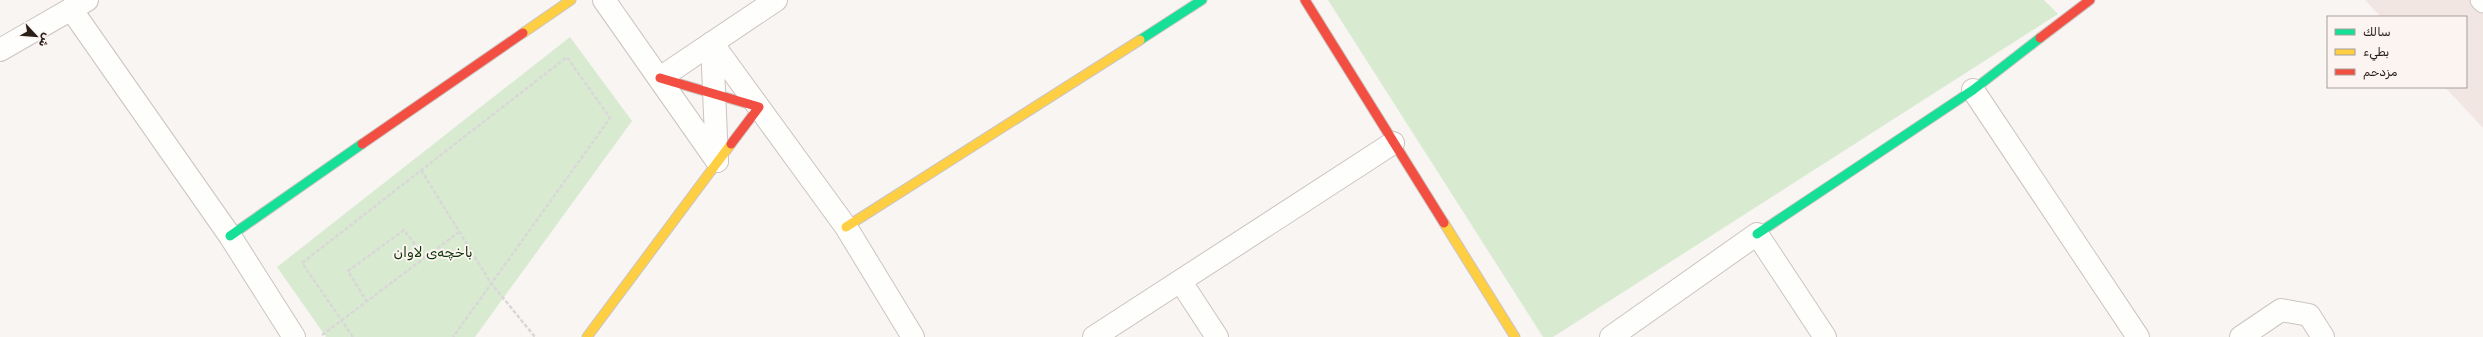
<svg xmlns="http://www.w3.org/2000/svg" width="2483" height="337" viewBox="0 0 2483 337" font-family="Rubik,Vazirmatn,sans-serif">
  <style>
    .built { fill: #f2e6e2 }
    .green { fill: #d8ebd1 }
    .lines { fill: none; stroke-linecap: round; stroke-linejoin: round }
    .lane-casing { stroke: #ccc4c0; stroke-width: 21 }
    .street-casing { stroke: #ccc4c0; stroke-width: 24 }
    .fast-casing { stroke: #ccc4c0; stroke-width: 11 }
    .slow-casing { stroke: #ccc4c0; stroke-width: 11 }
    .jam-casing { stroke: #ccc4c0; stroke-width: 11 }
    .path { stroke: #d9d7d7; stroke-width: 2.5; stroke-dasharray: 4 2; stroke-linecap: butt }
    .lane { stroke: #fefefd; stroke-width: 19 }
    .street { stroke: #fefefd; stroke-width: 22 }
    .fast { stroke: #16e098; stroke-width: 9 }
    .slow { stroke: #ffcf43; stroke-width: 9 }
    .jam { stroke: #f24e42; stroke-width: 9 }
    .labels { text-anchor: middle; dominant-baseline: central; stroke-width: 4; stroke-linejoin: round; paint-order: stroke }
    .park-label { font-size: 14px; fill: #0e3506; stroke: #fbf4f0 }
  </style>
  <rect width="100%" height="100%" fill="#f8f5f3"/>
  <polygon class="built" points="2365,0 2483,0 2483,128 2445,87 2466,87 2466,17 2381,17"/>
  <g class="green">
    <polygon points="1328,0 2044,0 2058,14 1553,337 1543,337"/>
    <polygon points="570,37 632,121 475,337 326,337 277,267"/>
  </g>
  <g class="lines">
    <defs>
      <polyline id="lane" points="2480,0 2483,3"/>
      <g id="street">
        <polyline points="604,0 717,161"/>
        <polyline points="71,9 230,236 294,337"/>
        <polyline points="712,43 846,227 913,337"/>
        <polyline points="712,43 717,161"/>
        <polyline points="0,50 87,0"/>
        <polyline points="660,78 776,0"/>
        <polyline points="1973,90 2138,337"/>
        <polyline points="1181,282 1217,337"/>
        <polyline points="1094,337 1393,143"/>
        <polyline points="1611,337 1757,234 1825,337"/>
        <polyline points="2241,337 2281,310 2309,315 2323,337"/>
      </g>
      <g id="fast">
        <polyline points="1140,40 1202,0"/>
        <polyline points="1757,234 1973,90 2040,38"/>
        <polyline points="230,236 362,144"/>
      </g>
      <g id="slow">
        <polyline points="523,33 571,0"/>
        <polyline points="1444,223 1515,337"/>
        <polyline points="846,227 1140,40"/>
        <polyline points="587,337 731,144"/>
      </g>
      <g id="jam">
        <polyline points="1305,0 1444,223"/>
        <polyline points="2040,38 2090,0"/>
        <polyline points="660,78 759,107 731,144"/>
        <polyline points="362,144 523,33"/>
      </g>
    </defs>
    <use href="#lane" class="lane-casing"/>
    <use href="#street" class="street-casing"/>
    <use href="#fast" class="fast-casing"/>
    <use href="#slow" class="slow-casing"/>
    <use href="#jam" class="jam-casing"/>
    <g class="path">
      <polyline points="421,170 491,283 535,337"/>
      <polyline points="367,302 348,271 404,230 425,258"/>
      <polyline points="322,335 459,232"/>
      <polyline points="353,337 302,263 567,57 610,118 453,337"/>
    </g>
    <use href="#lane" class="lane"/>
    <use href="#street" class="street"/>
    <use href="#fast" class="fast"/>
    <use href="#slow" class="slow"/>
    <use href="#jam" class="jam"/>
  </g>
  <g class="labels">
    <g class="park-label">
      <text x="433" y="252">باخچەی لاوان</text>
    </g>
  </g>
  <rect x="2327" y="16" width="140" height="72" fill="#fbf4f0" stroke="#a79e9a"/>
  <rect x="2335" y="29" width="20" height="6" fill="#16e098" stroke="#a79e9a"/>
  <text x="2363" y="36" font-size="12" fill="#2a1e18">سالك</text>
  <rect x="2335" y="49" width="20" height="6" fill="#ffcf43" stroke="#a79e9a"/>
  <text x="2363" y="56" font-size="12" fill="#2a1e18">بطيء</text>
  <rect x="2335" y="69" width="20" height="6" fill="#f24e42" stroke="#a79e9a"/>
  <text x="2363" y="76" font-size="12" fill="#2a1e18">مزدحم</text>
  <g transform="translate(36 36) rotate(116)" stroke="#fbf4f0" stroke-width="3" paint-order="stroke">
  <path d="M0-3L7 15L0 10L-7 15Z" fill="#2a1e18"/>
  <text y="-6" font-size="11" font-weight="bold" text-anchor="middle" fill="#2a1e18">ش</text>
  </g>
</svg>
